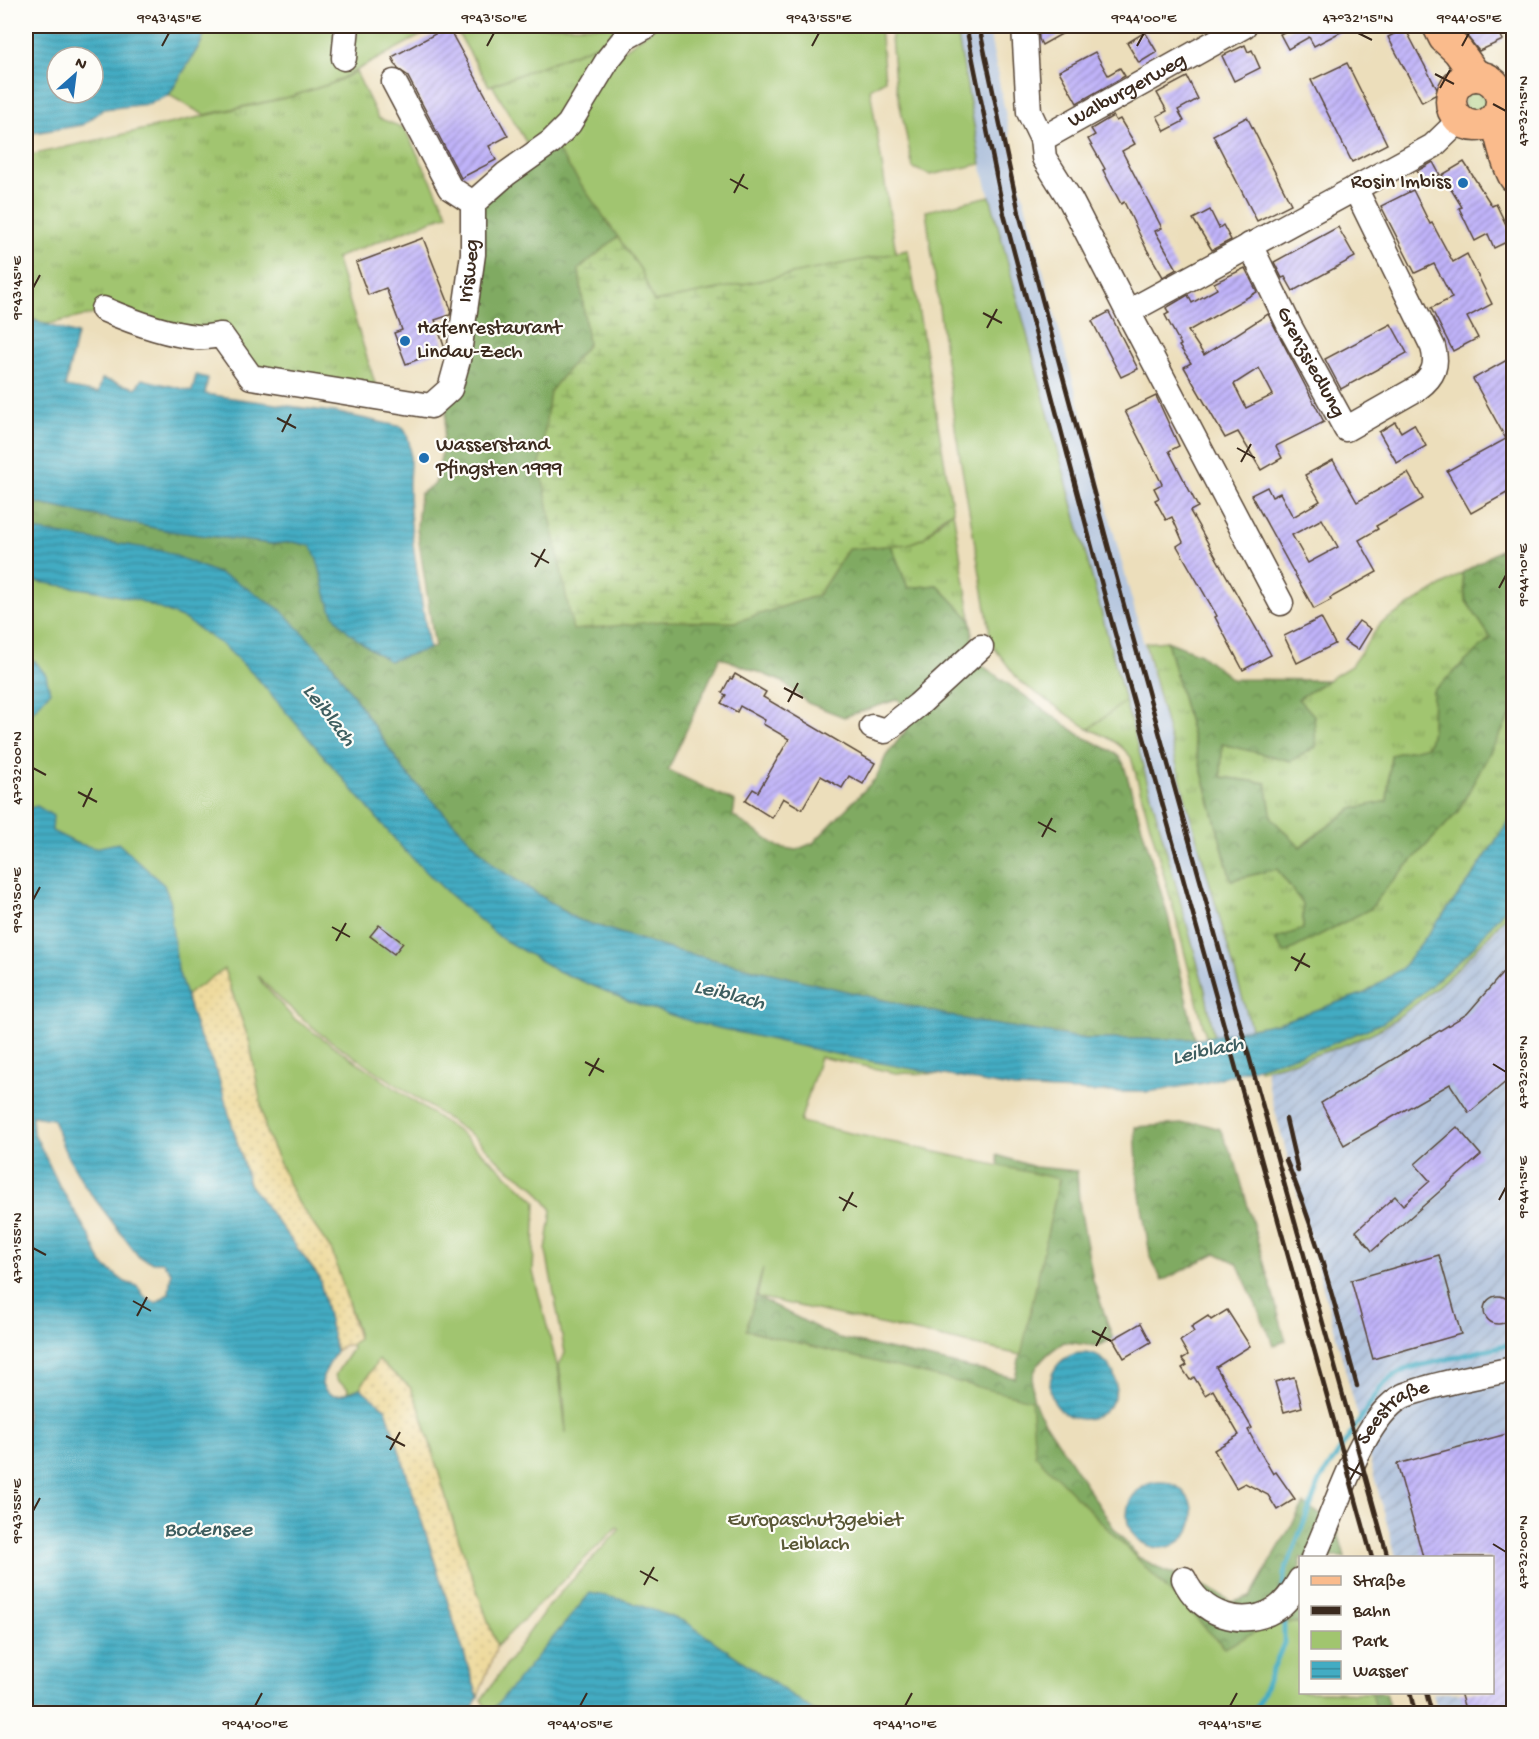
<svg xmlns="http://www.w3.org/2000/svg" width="1539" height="1739" viewBox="0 0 1539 1739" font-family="'Gochi Hand',sans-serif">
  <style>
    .industrial { fill: url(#industrial-furrows) }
    .railway { fill: #b5c6de }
    .grass { fill: url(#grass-tufts); stroke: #6e7846; stroke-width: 1.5 }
    .forest { fill: url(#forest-crowns); stroke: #5e6a40; stroke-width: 1.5; fill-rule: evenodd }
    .wetland { fill: url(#wetland-marsh); stroke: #6e7846; stroke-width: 1.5 }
    .sand { fill: url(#sand-dots); stroke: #94825e; stroke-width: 1.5 }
    .green { fill: #a1c56f; stroke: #6e7846; stroke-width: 1.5; fill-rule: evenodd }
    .water { fill: url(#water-rules); stroke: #3f6b70; stroke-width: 1.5; fill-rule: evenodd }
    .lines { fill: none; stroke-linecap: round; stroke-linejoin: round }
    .stream { stroke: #43acc3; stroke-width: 5 }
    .building { fill: url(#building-hatch); fill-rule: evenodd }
    .minor-casing { stroke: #564536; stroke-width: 27 }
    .major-casing { stroke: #564536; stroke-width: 33 }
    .minor { stroke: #fff; stroke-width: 24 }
    .major { stroke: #fabb8c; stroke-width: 30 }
    .rail { stroke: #3b2a1e; stroke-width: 4.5 }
    .ticks { fill: none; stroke: #3b2a1e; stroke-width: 2 }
    .poi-dot { fill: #1f6fb2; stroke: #fdfcf7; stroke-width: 2 }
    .labels { text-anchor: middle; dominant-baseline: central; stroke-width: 4.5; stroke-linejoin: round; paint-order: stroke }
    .street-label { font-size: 21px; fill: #3b2a1e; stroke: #fdfcf7 }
    .poi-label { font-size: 21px; fill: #3b2a1e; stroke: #fdfcf7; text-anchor: start }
    .park-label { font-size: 21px; fill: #5a5836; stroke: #fdfcf7 }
    .water-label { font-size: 22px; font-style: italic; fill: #3e5e60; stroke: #fdfcf7 }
    .neatline { fill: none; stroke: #3b2a1e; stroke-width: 2 }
    .ticks-label { font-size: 15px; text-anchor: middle; fill: #3b2a1e }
  </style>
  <defs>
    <pattern id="industrial-furrows" width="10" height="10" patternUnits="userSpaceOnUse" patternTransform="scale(1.5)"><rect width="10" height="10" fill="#b5c6de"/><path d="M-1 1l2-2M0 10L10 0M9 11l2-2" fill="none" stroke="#9daabe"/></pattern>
    <pattern id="grass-tufts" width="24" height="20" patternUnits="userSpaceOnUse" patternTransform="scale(1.5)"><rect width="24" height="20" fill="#a1c56f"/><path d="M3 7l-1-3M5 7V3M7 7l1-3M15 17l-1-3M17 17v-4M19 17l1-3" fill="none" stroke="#84a05b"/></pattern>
    <pattern id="forest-crowns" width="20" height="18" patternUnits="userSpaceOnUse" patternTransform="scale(1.5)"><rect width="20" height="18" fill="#80aa62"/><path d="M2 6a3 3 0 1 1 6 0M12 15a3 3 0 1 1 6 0" fill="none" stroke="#6a8b50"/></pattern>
    <pattern id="wetland-marsh" width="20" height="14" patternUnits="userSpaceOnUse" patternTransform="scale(1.5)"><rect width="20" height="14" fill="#a1c56f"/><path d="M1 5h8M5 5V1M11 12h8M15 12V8" fill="none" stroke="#84a05b"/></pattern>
    <pattern id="sand-dots" width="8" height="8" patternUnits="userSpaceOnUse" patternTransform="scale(1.5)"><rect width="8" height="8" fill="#eeda9e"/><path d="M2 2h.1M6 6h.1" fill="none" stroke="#cdbb88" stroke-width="1.8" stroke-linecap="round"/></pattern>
    <pattern id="water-rules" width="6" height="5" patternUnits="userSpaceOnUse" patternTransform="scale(1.5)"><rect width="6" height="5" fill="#43acc3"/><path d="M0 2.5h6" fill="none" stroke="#398c9e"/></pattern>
    <pattern id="building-hatch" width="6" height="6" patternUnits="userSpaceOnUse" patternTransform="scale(1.5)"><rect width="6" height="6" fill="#c0b3f9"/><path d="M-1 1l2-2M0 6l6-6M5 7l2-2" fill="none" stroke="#9d92c9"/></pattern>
  </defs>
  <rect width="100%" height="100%" fill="#fdfcf7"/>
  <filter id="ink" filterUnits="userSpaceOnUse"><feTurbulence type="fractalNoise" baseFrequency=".0167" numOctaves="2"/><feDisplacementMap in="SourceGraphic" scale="12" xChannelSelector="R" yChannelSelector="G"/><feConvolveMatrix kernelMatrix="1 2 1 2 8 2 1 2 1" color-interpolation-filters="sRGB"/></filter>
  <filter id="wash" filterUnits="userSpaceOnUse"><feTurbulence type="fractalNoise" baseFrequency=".008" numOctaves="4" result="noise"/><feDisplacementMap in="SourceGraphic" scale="24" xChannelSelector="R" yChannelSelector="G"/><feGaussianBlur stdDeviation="1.35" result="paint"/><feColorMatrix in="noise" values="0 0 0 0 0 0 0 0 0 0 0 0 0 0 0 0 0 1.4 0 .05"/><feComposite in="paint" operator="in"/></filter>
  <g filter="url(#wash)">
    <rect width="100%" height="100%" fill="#ecdebb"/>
    <polygon class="industrial" points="1513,907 1513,1713 1438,1713 1433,1693 1492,1692 1492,1558 1396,1557 1268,1085 1266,1069 1333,1049 1383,1027 1430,993 1451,975 1491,935"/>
    <polygon class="railway" points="956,26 988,26 1019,181 1187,804 1251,1028 1214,1036 1205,990 1125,701 981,164"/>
    <g class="grass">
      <polygon points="623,35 567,122 532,152 492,85"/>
      <polygon points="356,72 378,118 404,128 448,214 336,258 378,393 255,372 236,349 103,312 48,324 26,317 26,156 289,97 333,83"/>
      <circle cx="1476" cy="103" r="12"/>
      <path d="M953,511l18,109 -34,-35 -29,3 -17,-43c11,-1 24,-1 33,-8 10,-7 16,-18 29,-26z"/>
      <polygon points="1462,573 1466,601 1492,638 1433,691 1432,731 1428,746 1391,755 1387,802 1352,809 1299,847 1272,819 1266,783 1221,777 1222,743 1291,761 1297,699 1351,666 1381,623"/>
      <polygon points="1167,641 1231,880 1277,869 1303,904 1303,929 1370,909 1513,713 1513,814 1470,880 1402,968 1365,993 1278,1023 1251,1028 1187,804 1145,643"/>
      <path d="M1125,701l80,289 9,46 -8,1 -31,-122 -44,-158c-12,-15 -25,-21 -42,-28z"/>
    </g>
    <g class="forest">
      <path d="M553,144l66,92 -40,33 9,75 -38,48 112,229 73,1 83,-27 30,-46 43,-4 17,43 29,-3 34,35 2,26 7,18 100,71 36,18 7,9 45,154 27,123h-108l-115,-18 -299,-71 -97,-31 -80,-52 -91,-95 -75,-111 -291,-129 -13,-3v-28l143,30 103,13 21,-2 18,4 8,15 4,20 27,51 20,17 19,12 46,-14 -18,-119 3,-34 15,-10 6,-27 6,-49 10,-18 23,-184zM720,657l63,25 25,21 36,14 55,-18 11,26 -24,31 -10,22 -63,65 -17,7 -17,-3 -46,-31 2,-14 -67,-32z"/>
      <polygon points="1513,542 1513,713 1505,725 1457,813 1388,886 1370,909 1285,953 1274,939 1303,929 1303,904 1277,869 1231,880 1167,641 1200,654 1232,679 1328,680 1298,699 1314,715 1316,747 1291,761 1222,744 1221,777 1266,783 1272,819 1300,847 1352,809 1387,801 1391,755 1428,746 1432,731 1433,691 1491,638 1466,601 1462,573"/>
      <polygon points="1199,1123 1220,1129 1236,1164 1286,1341 1274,1345 1237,1263 1216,1253 1162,1281 1150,1255 1138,1183 1135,1127"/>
      <path d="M997,1155l38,12 42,4 2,31 14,78 20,59 -16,7 -33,-4c-28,18 -41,36 -26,69l75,116 25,30 27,14 43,17 24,14 18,-5 54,-93 32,21 9,32 -45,1v134l85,1 6,20h-192l-117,-129 -370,-228 39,-80 6,21 78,40 180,41 44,-198 -60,-14z"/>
    </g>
    <polygon class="wetland" points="619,236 641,270 654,302 908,250 953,511 941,518 924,538 908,544 848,549 818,595 735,622 662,621 573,630 540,465 550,392 588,344 579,269"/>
    <g class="sand">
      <polygon points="204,902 230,987 250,1043 266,1132 295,1198 332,1251 346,1295 358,1339 351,1345 344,1345 336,1351 319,1277 249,1184 217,1072 197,1031 178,970"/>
      <polygon points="378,1360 410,1387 420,1409 456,1531 497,1646 478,1697 386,1409 360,1388"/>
    </g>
    <g class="green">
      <polygon points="207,26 438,26 333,83 289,97 204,115 169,95 201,43"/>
      <polygon points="454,26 639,26 623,35 489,86"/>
      <polygon points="656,26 880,26 885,80 870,89 896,253 654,302 641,270 553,144 612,59"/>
      <polygon points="890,26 956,26 981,164 930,175 913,168 895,81"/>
      <polygon points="990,196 1125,701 1089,729 1020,682 990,642 989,626 956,434 926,211"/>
      <path d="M26,555l168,39 238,250 226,129 523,82 195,-58 137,-140v50c-30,37 -62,71 -101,100 -10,7 -20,15 -30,21 -38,20 -80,32 -122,42l-2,-7 -94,27 -136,-4 -89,-12 -43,-1 -76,-16 -20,65 259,57 -38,176 -264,-58 6,-29 -17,62 285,70 4,55 190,193 47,-25h28v69l72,1 5,20h-887l-9,-13 67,-94 72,-77 -3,-2 -120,119 -41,-115 -36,-122 -10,-22 -32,-27 -18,28 -13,5 1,-5 -11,-8 -2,-5 17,-26 -1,-4 7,-6v-6l-26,-82 -37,-53 -29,-66 -16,-89 -26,-74 -124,86h-74zM258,976l21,22 43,37 154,103 27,27 30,21 19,24 -6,41 19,102 -6,12 5,35 2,33 -7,-60 -26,-101 3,-71 -76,-68 -167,-115 -30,-34z"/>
    </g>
    <g class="water">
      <path d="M26,26h181l-6,17 -32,52 -20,9 -45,5 -21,16 -57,9zM57,57h36v36h-36z"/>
      <path d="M26,318l51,16 -12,53 33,6 4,-14 34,9 6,-9 50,12 4,-16 12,3 -3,16 134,19 63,14c13,14 7,40 7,58 0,55 13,110 20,164l-40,12c-18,-11 -46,-29 -56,-48 -11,-21 -10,-46 -22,-67l-18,-4 -21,2 -103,-13 -143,-30z"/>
      <polygon points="26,529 164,551 234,580 281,610 330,661 405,772 496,867 576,919 673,950 972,1021 1087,1039 1198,1039 1278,1023 1365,993 1402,968 1470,880 1513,814 1513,899 1470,951 1421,994 1384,1022 1325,1047 1204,1083 1147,1092 1098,1092 1014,1088 849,1057 696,1023 631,1002 558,971 502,939 450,895 404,850 257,678 225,647 184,619 141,601 97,591 26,580"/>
      <polygon points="26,660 35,661 46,675 50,692 26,719"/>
      <path d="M37,806l16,10 -1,15 24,12 19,5 23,-5 46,42 7,18v16l7,51 19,61 20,41 32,112 70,93 17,74 -13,25 -1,9c9,17 23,9 38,3l26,21 92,288 -8,16h-444v-904zM32,1116l21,3 11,30 21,37 54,71 14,5h10l8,11 -2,20 -13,10 -12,-7 -7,-10 -12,-4 -23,-18 -12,-27 -31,-52 -26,-54z"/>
      <circle cx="1083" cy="1386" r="33"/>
      <circle cx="1160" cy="1515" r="33"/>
      <polygon points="590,1593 625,1600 686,1622 817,1713 490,1713"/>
    </g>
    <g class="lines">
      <g class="stream">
        <polyline points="1283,1591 1284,1574 1320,1481 1381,1387 1392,1377 1406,1369 1514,1343"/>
        <polyline points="1254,1714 1284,1643 1284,1616"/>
      </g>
    </g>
    <g id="blocks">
      <g class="building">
        <polygon points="1038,26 1076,26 1042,45 1039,39"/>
        <polygon points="1296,26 1352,26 1314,46 1309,37 1288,49 1280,34"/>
        <polygon points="1461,26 1496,26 1503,40 1479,51 1465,34"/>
        <polygon points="448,27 508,136 489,146 496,160 461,178 407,75 398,69 392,57"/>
        <polygon points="1405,28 1439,93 1422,102 1388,37"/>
        <polygon points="1145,32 1157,52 1139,63 1127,43"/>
        <polygon points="1245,45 1248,52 1252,50 1260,68 1234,81 1222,56"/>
        <polygon points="1095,52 1108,75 1120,68 1125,76 1077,103 1059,71"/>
        <polygon points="1347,63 1387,144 1352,162 1311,80"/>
        <polygon points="1187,77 1198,99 1178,110 1184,121 1165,131 1157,116 1167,111 1157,93"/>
        <polygon points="1113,116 1116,121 1120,119 1135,144 1122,151 1162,228 1155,231 1177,269 1163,277 1146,248 1124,202 1121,204 1103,170 1105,169 1088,139 1095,135 1091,129"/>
        <polygon points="1247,117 1291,204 1257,221 1213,135"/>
        <polygon points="1433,162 1440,175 1424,183 1417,171"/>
        <polygon points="1464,162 1492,206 1496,204 1513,239 1494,248 1488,234 1475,241 1459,208 1462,207 1442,175"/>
        <polygon points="1413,190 1430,224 1432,223 1453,262 1467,254 1492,304 1467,317 1478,338 1453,351 1431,308 1452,298 1434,264 1415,273 1381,206"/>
        <polygon points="1210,210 1219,228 1223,225 1231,240 1212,250 1193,219"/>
        <polygon points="1338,227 1355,257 1293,291 1285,277 1282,278 1274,262"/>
        <polygon points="423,238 451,309 450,315 435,320 445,349 406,364 394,333 402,330 386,288 368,295 356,263"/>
        <path d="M1245,268l12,24 -69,39 16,24 64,-41 56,108 -48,24 6,12 -21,12 -23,-38 -13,6 -41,-71 7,-4 -12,-17 2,-1 -16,-30 4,-2 -3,-5 22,-13 4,8 25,-14 -3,-6zM1259,368l14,27 -27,13 -12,-24z"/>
        <polygon points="1109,312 1138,369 1121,377 1092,321"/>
        <polygon points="1391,324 1407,353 1341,389 1325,359"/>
        <polygon points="1514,356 1514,489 1471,513 1447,471 1506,439 1473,379"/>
        <polygon points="1156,396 1179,446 1169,451 1198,507 1190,511 1271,655 1243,670 1215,617 1217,616 1177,546 1183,542 1172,517 1166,520 1155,500 1159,498 1154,488 1162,484 1125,411"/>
        <polygon points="1395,422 1401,432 1414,424 1426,446 1397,463 1379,432"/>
        <path d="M1333,460l24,42 51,-29 15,26 -47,27 2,3 -19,11 18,32 -47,26 1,2 -17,9 -63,-114 16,-8 5,10 8,-4 13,24 27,-16 -15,-26zM1322,519l16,28 -30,16 -16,-28z"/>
        <polygon points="1321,618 1335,644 1297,663 1284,636"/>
        <polygon points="1359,621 1371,629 1358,650 1344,641"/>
        <polygon points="735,674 766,692 763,697 875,763 863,784 849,776 842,788 821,776 802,809 783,798 772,818 745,801 753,789 758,792 789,739 763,724 765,720 740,706 737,712 721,703 726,695 722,693 730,678 732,679"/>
        <polygon points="379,925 403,943 394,954 370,936"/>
        <polygon points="1514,960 1514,1075 1469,1113 1450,1084 1344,1145 1321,1103 1467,1014"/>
        <polygon points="1457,1127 1481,1155 1372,1251 1356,1231 1395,1196 1403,1205 1430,1181 1415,1164"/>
        <polygon points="1439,1255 1461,1334 1373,1359 1351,1280"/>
        <circle cx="1498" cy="1310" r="14"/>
        <polygon points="1227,1310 1250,1346 1216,1367 1252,1428 1248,1430 1256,1445 1273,1474 1276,1472 1295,1499 1277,1510 1268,1495 1245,1483 1236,1488 1214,1450 1239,1435 1213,1390 1205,1395 1194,1377 1190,1380 1182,1368 1187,1365 1182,1359 1188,1355 1180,1341 1194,1332 1191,1327 1208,1316 1211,1320"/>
        <polygon points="1141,1323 1151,1342 1124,1358 1113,1339"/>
        <polygon points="1294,1377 1302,1407 1284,1412 1275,1382"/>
        <polygon points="1514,1432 1514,1713 1466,1713 1460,1692 1492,1692 1492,1557 1423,1557 1397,1464"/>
      </g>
    </g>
  </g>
  <g filter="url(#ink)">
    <use href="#blocks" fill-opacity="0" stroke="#564536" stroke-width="1.5"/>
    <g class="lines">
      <defs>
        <g id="minor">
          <polyline points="1024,26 1029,112 1042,139 1044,158 1071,201 1128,312 1433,146 1460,120"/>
          <polyline points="344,58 347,26"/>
          <polyline points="394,82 450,188 473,203"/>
          <polyline points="1500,96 1514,94"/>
          <path id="s1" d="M1042,139l202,-113"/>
          <path id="s2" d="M1250,245l40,82 56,102 72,-41c16,-12 20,-23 15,-41l-78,-159"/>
          <path id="s3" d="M103,309c30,13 62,25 94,28 8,1 16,-1 24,-2l30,42 180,29 19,-17 8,-29 15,-106v-51l33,-29 45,-32 18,-18 40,-66 16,-20 22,-12"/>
          <polyline points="1128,312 1281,603"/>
          <polyline points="872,727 885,731 918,705 981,647"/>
          <path id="s4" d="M1313,1558c22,-44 47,-139 90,-162 6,-3 15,-5 21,-7 29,-9 60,-14 90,-20"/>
          <path d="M1184,1579c16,35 58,51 92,30 11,-7 17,-18 24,-29"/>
        </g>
        <g id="major">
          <polyline points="1438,26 1444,38 1458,51 1476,76"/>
          <circle cx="1476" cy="101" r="25"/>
          <path d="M1495,118c6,19 9,41 19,59"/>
        </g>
      </defs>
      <use href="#minor" class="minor-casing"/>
      <use href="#major" class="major-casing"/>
      <use href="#minor" class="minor"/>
      <use href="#major" class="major"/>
      <g class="rail">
        <polyline points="966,26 1004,214 1109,612 1372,1558"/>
        <polyline points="979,26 1019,213 1125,609 1388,1558"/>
        <polyline points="1286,1119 1298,1171"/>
        <path d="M1286,1160c31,73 50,150 71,226"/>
        <polyline points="1410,1692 1415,1714"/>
        <polyline points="1426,1692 1432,1714"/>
      </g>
    </g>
  </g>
  <path class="ticks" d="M1358,33l14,7M162,46l7,-13M487,46l7,-13M812,46l7,-13M1137,46l7,-13M1462,46l7,-13M1435,74l19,10M1440,88l10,-18M1493,104l13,7M730,179l18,10M734,193l10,-19M33,288l7,-13M983,313l19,10M987,328l10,-19M277,418l19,10M282,432l9,-18M1237,448l18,10M1241,462l10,-18M531,553l18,10M535,567l10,-18M1499,588l7,-13M784,688l19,10M788,702l10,-19M33,768l13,7M78,792l19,10M83,807l9,-19M1038,822l18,10M1042,837l10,-19M33,900l7,-13M332,927l18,10M336,941l10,-18M1291,957l19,10M1295,971l10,-18M585,1062l19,10M1493,1064l13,8M589,1076l10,-18M839,1197l18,10M1499,1200l7,-13M843,1211l10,-19M33,1248l13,7M133,1301l18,10M137,1316l10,-19M1092,1331l19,10M1096,1346l10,-19M386,1436l19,10M390,1450l10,-18M1345,1466l19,10M1350,1480l10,-18M33,1511l7,-13M1493,1544l13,8M640,1571l18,10M644,1585l10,-18M255,1706l7,-13M580,1706l7,-13M905,1706l7,-13M1230,1706l7,-13"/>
  <g class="poi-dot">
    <circle cx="1463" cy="183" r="6"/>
    <circle cx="405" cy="341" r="6"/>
    <circle cx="424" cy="458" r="6"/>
  </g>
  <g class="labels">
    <g class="street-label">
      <text stroke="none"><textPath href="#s1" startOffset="98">Walburgerweg</textPath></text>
      <text stroke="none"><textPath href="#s3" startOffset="502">Irisweg</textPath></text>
      <text stroke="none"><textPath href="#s2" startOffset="132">Grenzsiedlung</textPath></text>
      <text stroke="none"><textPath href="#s4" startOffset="170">Seestraße</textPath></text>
    </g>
    <g class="poi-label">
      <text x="1451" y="183" text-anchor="end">Rosin Imbiss</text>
      <text x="417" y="329">Hafenrestaurant<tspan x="417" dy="24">Lindau-Zech</tspan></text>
      <text x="436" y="446">Wasserstand<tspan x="436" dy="24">Pfingsten 1999</tspan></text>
    </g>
    <g class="park-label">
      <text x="815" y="1521">Europaschutzgebiet<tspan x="815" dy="24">Leiblach</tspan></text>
    </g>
    <g class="water-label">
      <text transform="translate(328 716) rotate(52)">Leiblach</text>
      <text transform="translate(729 996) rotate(14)">Leiblach</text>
      <text transform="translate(1208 1052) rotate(-12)">Leiblach</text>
      <text x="208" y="1531">Bodensee</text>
    </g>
  </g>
  <rect width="1539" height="1739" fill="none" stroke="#fdfcf7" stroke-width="66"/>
  <rect x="1299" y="1556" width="195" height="138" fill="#fdfcf7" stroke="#afa8a0" stroke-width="1.5"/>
  <rect x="1311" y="1576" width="30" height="9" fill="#fabb8c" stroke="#afa8a0" stroke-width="1.5"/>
  <text x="1353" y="1586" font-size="18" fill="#3b2a1e">Straße</text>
  <rect x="1311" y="1606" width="30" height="9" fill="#3b2a1e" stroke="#afa8a0" stroke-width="1.5"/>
  <text x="1353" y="1616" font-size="18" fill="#3b2a1e">Bahn</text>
  <rect x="1311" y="1631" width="30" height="18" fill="#a1c56f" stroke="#afa8a0" stroke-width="1.5"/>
  <text x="1353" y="1646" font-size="18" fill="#3b2a1e">Park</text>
  <rect x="1311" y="1661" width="30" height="18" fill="url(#water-rules)" stroke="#afa8a0" stroke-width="1.5"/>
  <text x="1353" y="1676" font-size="18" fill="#3b2a1e">Wasser</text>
  <g transform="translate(75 75) rotate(28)"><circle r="28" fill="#fdfcf7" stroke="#afa8a0" stroke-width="1.5"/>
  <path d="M0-4.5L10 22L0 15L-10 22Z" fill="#1f6fb2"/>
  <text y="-9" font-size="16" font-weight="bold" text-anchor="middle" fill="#3b2a1e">N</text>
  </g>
  <rect x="33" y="33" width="1473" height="1673" class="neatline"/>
  <g class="ticks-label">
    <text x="169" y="22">9°43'45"E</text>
    <text x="494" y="22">9°43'50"E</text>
    <text x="819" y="22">9°43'55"E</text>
    <text x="1144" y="22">9°44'00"E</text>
    <text x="1358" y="22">47°32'15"N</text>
    <text x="1469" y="22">9°44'05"E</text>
    <text transform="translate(1522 111) rotate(-90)" y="5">47°32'15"N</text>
    <text transform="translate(16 288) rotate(-90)" y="5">9°43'45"E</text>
    <text transform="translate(1522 575) rotate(-90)" y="5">9°44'10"E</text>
    <text transform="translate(16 768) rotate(-90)" y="5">47°32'00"N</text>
    <text transform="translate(16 900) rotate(-90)" y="5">9°43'50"E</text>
    <text transform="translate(1522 1072) rotate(-90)" y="5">47°32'05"N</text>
    <text transform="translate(1522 1187) rotate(-90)" y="5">9°44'15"E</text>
    <text transform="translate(16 1248) rotate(-90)" y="5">47°31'55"N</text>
    <text transform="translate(16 1511) rotate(-90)" y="5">9°43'55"E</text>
    <text transform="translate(1522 1552) rotate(-90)" y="5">47°32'00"N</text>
    <text x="255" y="1728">9°44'00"E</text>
    <text x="580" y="1728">9°44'05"E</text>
    <text x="905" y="1728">9°44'10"E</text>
    <text x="1230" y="1728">9°44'15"E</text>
  </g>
</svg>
